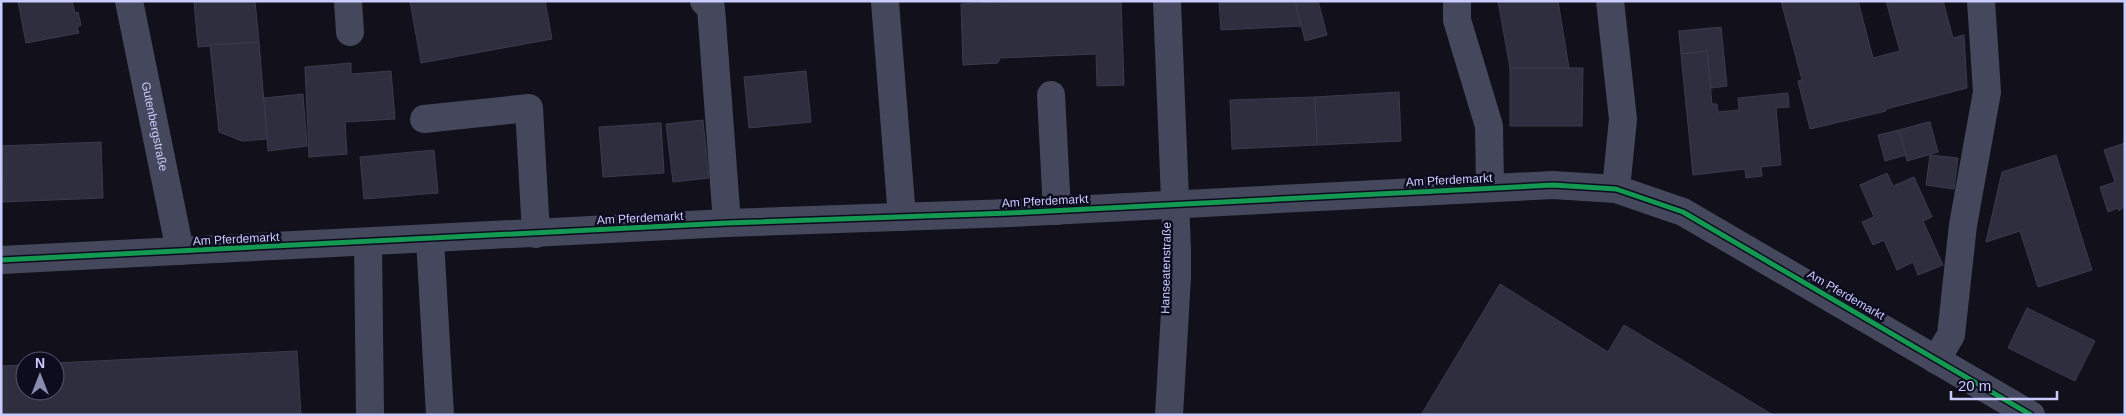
<svg xmlns="http://www.w3.org/2000/svg" width="2126" height="416" viewBox="0 0 2126 416" font-family="Helvetica,sans-serif">
  <style>
    .building { fill: #2e2e3e; stroke: #3b3a50 }
    .lines { fill: none; stroke-linecap: round; stroke-linejoin: round }
    .minor { stroke: #45475c; stroke-width: 28 }
    .cycleway-casing { stroke: #0d0c1f; stroke-width: 8 }
    .cycleway { stroke: #139951; stroke-width: 5 }
    .labels { text-anchor: middle; dominant-baseline: central; stroke-width: 5; stroke-linejoin: round; paint-order: stroke }
    .street-label { font-size: 12px; fill: #cacbff; stroke: #0d0c1f }
  </style>
  <rect width="100%" height="100%" fill="#11101b"/>
  <g class="building">
    <polygon points="18,1 72,1 75,13 78,12 81,25 77,27 79,33 26,43"/>
    <polygon points="194,1 255,1 259,42 198,47"/>
    <polygon points="410,1 545,1 552,39 421,63"/>
    <polygon points="1018,1 1121,1 1124,85 1097,86 1096,54 1000,58 998,63 963,65 961,4"/>
    <polygon points="1219,1 1295,1 1301,26 1221,30"/>
    <polygon points="1295,1 1318,1 1327,35 1305,41"/>
    <polygon points="1498,1 1558,1 1569,68 1510,68"/>
    <polygon points="1781,1 1858,1 1873,58 1900,51 1886,1 1943,1 1953,38 1964,35 1967,88 1886,109 1886,111 1810,129 1798,81 1802,80"/>
    <polygon points="1721,27 1727,86 1711,88 1707,51 1681,54 1679,31"/>
    <polygon points="259,42 267,139 242,141 219,132 210,45"/>
    <polygon points="1707,51 1712,104 1717,104 1718,112 1739,110 1738,98 1788,93 1789,107 1776,108 1781,165 1761,167 1762,176 1746,178 1745,169 1693,175 1681,54"/>
    <polygon points="351,63 351,74 391,71 395,119 345,122 347,154 309,157 305,67"/>
    <polygon points="1510,68 1583,68 1582,126 1510,126"/>
    <polygon points="806,71 811,122 749,128 744,77"/>
    <polygon points="1399,92 1401,141 1317,145 1315,97"/>
    <polygon points="303,94 307,146 268,151 264,98"/>
    <polygon points="1315,97 1317,145 1232,149 1230,100"/>
    <polygon points="703,120 709,178 673,182 666,124"/>
    <polygon points="1928,122 1930,122 1938,152 1907,161 1899,130"/>
    <polygon points="661,123 664,173 603,177 599,127"/>
    <polygon points="1899,130 1906,155 1885,161 1878,135"/>
    <polygon points="101,142 103,198 2,202 1,146"/>
    <polygon points="2125,143 2125,206 2119,211 2118,208 2108,212 2100,187 2115,182 2104,150"/>
    <polygon points="434,150 438,193 364,199 360,157"/>
    <polygon points="1930,155 1958,158 1954,189 1926,185"/>
    <polygon points="2056,155 2092,270 2038,287 2020,231 1986,242 2002,172"/>
    <polygon points="1887,173 1893,186 1914,177 1932,217 1923,221 1943,265 1918,275 1913,262 1897,270 1884,240 1873,245 1862,222 1874,217 1860,185"/>
    <polygon points="1500,284 1608,352 1624,325 1773,415 1421,415"/>
    <polygon points="2027,308 2095,341 2075,381 2008,348"/>
    <polygon points="297,351 301,415 1,415 1,366 25,365 25,391 55,391 55,363"/>
  </g>
  <g class="lines">
    <g class="minor">
      <path id="s1" d="M129,1l51,250"/>
      <polyline points="348,1 350,32"/>
      <polyline points="704,1 711,8 727,223"/>
      <polyline points="1167,1 1177,249 1177,277 1169,415"/>
      <polyline points="1457,1 1457,20 1489,126 1490,188"/>
      <polyline points="1610,1 1623,119 1616,189"/>
      <polyline points="885,2 902,217"/>
      <polyline points="1051,95 1057,211"/>
      <polyline points="424,119 529,108 536,234"/>
      <polyline points="430,239 440,415"/>
      <polyline points="368,242 370,415"/>
      <polyline points="1,260 727,223 1010,213 1553,185 1616,189 1683,212 2031,415"/>
      <polyline points="1936,360 1951,335 1963,225 1987,92 1981,1"/>
    </g>
    <defs>
      <polyline id="cycleway" points="1,260 727,223 1010,213 1553,185 1616,189 1683,212 2031,415"/>
    </defs>
    <use href="#cycleway" class="cycleway-casing"/>
    <use href="#cycleway" class="cycleway"/>
  </g>
  <g class="labels">
    <g class="street-label">
      <text stroke="none"><textPath href="#s1" startOffset="128">Gutenbergstraße</textPath></text>
      <text transform="translate(1449 180) rotate(-3)">Am Pferdemarkt</text>
      <text transform="translate(1045 201) rotate(-3)">Am Pferdemarkt</text>
      <text transform="translate(640 218) rotate(-3)">Am Pferdemarkt</text>
      <text transform="translate(236 239) rotate(-3)">Am Pferdemarkt</text>
      <text transform="translate(1166 268) rotate(-89)">Hanseatenstraße</text>
      <text transform="translate(1846 295) rotate(30)">Am Pferdemarkt</text>
    </g>
  </g>
  <rect width="2126" height="416" fill="none" stroke="#cacbff" stroke-width="5"/>
  <g transform="translate(40 376)"><circle r="24" fill="#0d0c1f" stroke="#595879"/>
  <path d="M0-4L9 19L0 12L-9 19Z" fill="#898aaf"/>
  <text y="-8" font-size="14" font-weight="bold" text-anchor="middle" fill="#cacbff">N</text>
  </g>
  <path d="M1951 391v8h106v-8" fill="none" stroke="#cacbff" stroke-width="2.5"/>
  <text x="1958" y="391" font-size="15" fill="#cacbff" stroke="#0d0c1f" stroke-width="4" paint-order="stroke">20 m</text>
</svg>
